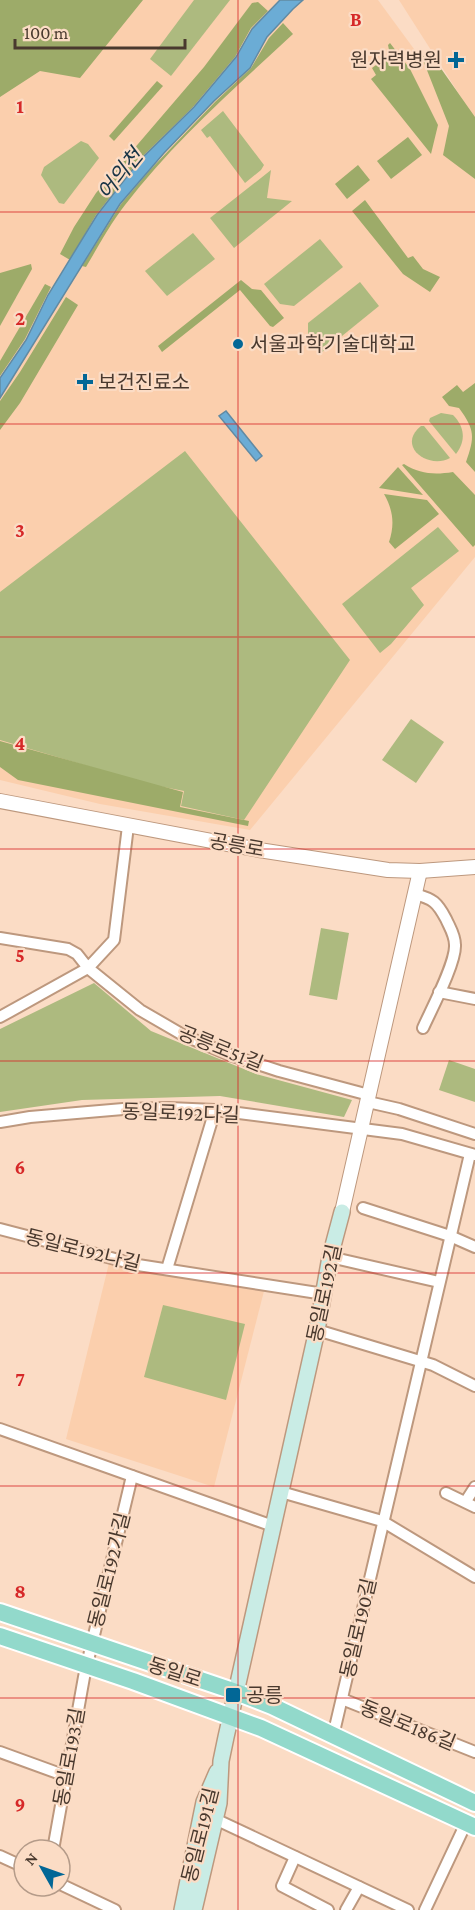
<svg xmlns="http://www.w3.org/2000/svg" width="475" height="1910" viewBox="0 0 475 1910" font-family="'Crimson Pro','Noto Sans KR',serif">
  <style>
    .built { fill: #fbcfad }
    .green { fill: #adba7f }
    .forest { fill: #9dab69 }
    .water { fill: #6bacd5; stroke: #618aa3; stroke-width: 1.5 }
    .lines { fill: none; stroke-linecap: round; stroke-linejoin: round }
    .minor-casing { stroke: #bd987e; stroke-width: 14 }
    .tertiary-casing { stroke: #bd987e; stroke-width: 16 }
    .secondary-casing { stroke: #bd987e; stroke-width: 18 }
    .primary-casing { stroke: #fff; stroke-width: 20 }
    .minor { stroke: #fff; stroke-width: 10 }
    .tertiary { stroke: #fff; stroke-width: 14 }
    .secondary { stroke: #c9ece5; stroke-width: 15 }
    .primary { stroke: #92d9cb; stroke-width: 16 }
    .grid { fill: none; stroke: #d62828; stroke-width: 1.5; stroke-opacity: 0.55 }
    .poi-dot { fill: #026796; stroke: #fbdcc5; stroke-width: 2 }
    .labels { text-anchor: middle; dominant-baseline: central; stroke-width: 4.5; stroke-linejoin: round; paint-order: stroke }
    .poi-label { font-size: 20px; fill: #49392e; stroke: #fbdcc5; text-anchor: start }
    .street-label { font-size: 20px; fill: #49392e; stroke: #fbdcc5 }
    .water-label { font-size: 21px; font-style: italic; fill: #163345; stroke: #fbdcc5 }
    .grid-label { font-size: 20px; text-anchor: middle; font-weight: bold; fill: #d62828; stroke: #fbdcc5; stroke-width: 4.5; stroke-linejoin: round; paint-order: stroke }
  </style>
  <rect width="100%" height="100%" fill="#fbdcc5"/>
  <g class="built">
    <polygon points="0,0 378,0 475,132 475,557 250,830 100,804 0,780"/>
    <polygon points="399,0 475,0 475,119"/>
    <polygon points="111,1255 264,1291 214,1487 66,1439"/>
  </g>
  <g class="green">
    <polygon points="194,0 230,0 171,76 150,59"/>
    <polygon points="223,111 264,165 261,170 245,183 210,136 207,138 201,130"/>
    <polygon points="81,141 88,144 99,158 64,204 59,203 41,175 44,167"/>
    <polygon points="271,170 267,198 292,201 234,248 210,218"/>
    <polygon points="193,233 215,259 167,296 145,271"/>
    <polygon points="320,239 343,267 294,306 280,304 264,284"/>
    <polygon points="360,282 379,306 321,353 308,336 308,323"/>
    <path d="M441,413l12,2c12,12 13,26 3,39l-27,-33 1,-3z"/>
    <path d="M421,426h3l26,32c-22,12 -54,-12 -29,-32z"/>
    <polygon points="185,451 350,660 244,820 181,806 184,791 148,784 0,740 0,592"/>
    <polygon points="438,527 459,551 411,588 424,605 391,644 380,653 342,604"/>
    <polygon points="411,719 444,742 416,783 382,760"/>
    <polygon points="321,928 349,933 337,1000 309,995"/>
    <polygon points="94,983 151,1031 256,1074 352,1100 344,1117 220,1096 82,1100 0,1112 0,1029"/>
    <polygon points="449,1060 475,1069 475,1102 439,1090"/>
    <polygon points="163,1305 245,1324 226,1400 144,1377"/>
  </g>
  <g class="forest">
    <polygon points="0,0 143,0 80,78 40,71 0,97"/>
    <polygon points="258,2 268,11 251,28 235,57 193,107 140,159 96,215 70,260 60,254 74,227 96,193 204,67 252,3"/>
    <path d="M283,23l10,11c-58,54 -119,107 -168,171 -15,19 -27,42 -39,62l-4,-1 39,-62 29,-34 65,-68 36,-34 18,-30z"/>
    <polygon points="390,43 410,69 438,125 431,154 371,79 376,75 372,68 390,55 388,45"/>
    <polygon points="421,55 435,60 475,117 475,179 443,155 449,126"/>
    <polygon points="157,81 163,86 114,141 109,136"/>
    <polygon points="408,137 422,155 391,179 377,161"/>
    <polygon points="358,165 370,180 347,199 335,184"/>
    <polygon points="365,200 408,258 413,256 423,269 440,277 430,292 403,274 352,211"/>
    <polygon points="31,264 32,269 0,326 0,273"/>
    <polygon points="241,280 252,289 261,290 284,318 273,327 270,326 240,290 162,352 158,346"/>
    <polygon points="45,284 51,287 25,339 0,376 0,361"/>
    <polygon points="66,297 78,305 20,403 0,430 0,401 20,372"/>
    <path d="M475,383v89l-9,-10c9,-25 9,-32 -7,-54l-10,-2 -7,-9 15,-12 6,7z"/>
    <path d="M404,464c16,10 30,11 49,8l22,23v50l-2,2 -71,-82z"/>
    <polygon points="398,467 423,495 379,488"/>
    <path d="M384,494l43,6 12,14 -44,35 -6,-7c6,-18 4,-32 -5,-48z"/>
    <polygon points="0,741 183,792 180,807 249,821 248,826 18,780 0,767"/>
  </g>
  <g class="water">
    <polygon points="280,0 303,0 293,9 267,37 250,68 214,101 164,153 120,204 0,398 0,378 26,340 48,295 97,215 140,160 194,107 236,57 252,29"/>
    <polygon points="226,411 262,456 256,461 219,416"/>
  </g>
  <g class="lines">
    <defs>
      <g id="minor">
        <path d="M415,894c18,5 22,8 31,25 4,9 9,16 9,26 1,18 -24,65 -32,83"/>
        <polyline points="0,938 68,949 77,954 88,968 114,940 128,826"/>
        <polyline points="439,992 475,999"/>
        <polyline points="0,1017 88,968 140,1010 183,1035 230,1055 279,1071 369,1095"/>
        <polyline points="368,1102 399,1109 475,1134"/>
        <polyline points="0,1122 30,1117 123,1109 169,1108 215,1110 402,1134 475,1155"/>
        <polyline points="363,1208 450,1236 475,1247"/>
        <polyline points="0,1229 138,1265 324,1294"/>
        <polyline points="330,1257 439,1282"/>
        <polyline points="167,1269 215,1110"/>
        <polyline points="317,1330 433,1365 475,1386"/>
        <polyline points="0,1429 273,1526"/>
        <polyline points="281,1492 382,1521 475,1577"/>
        <polyline points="446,1493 475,1507"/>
        <polyline points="466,1501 475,1487"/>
        <polyline points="342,1699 475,1752"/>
        <polyline points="333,1736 470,1154"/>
        <polyline points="0,1752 66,1776"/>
        <polyline points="215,1819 408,1910"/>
        <polyline points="53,1850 84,1677 132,1476"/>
        <polyline points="0,1856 24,1867"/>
        <polyline points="295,1857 282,1886 328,1910"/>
        <polyline points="60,1884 115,1910"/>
        <polyline points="346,1910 359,1887"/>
        <polyline points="425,1910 466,1823"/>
      </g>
      <g id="tertiary">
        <polyline points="0,801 259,850 388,870 420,871 475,867"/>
        <polyline points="342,1212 420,871"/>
      </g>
      <g id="secondary">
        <polyline points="182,1910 204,1802 217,1772"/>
        <polyline points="194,1910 219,1803 221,1761 226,1737 317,1330 330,1257 342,1212"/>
      </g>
      <g id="primary">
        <polyline points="0,1612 236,1692 272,1706 475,1803"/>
        <polyline points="0,1636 133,1681 261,1728 475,1827"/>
      </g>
    </defs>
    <use href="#minor" class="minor-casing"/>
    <use href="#tertiary" class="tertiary-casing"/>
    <use href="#secondary" class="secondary-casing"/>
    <use href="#primary" class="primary-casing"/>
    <use href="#minor" class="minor"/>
    <use href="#tertiary" class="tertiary"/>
    <use href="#secondary" class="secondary"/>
    <use href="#primary" class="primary"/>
  </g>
  <path class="grid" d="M238,0v1910M0,212h475M0,424h475M0,637h475M0,849h475M0,1061h475M0,1273h475M0,1486h475M0,1698h475"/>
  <g class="poi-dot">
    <path d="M453 51h6v6h6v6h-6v6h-6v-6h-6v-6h6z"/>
    <circle cx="238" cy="344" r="6"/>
    <path d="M82 373h6v6h6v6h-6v6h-6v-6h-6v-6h6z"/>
    <rect x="225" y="1687" width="16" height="16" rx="3"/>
  </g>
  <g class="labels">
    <g class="poi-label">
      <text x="442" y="60" text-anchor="end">원자력병원</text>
      <text x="250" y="344">서울과학기술대학교</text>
      <text x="98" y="382">보건진료소</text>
      <text x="246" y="1695">공릉</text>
    </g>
    <g class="street-label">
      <text transform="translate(237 845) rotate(10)">공릉로</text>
      <text transform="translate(221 1048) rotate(22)">공릉로51길</text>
      <text transform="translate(181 1113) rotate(2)">동일로192다길</text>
      <text transform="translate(83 1250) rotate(14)">동일로192나길</text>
      <text transform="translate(324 1293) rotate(-78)">동일로192길</text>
      <text transform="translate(109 1570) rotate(-76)">동일로192가길</text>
      <text transform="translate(358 1628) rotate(-77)">동일로190길</text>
      <text transform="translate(175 1672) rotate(18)">동일로</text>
      <text transform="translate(408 1725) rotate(22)">동일로186길</text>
      <text transform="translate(69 1757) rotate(-80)">동일로193길</text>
      <text transform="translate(200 1835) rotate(-76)">동일로191길</text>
    </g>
    <g class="water-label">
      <text transform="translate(120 174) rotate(-51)">어의천</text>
    </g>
  </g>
  <g class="grid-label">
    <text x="356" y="26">B</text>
    <text x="20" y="113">1</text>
    <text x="20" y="325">2</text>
    <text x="20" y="537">3</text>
    <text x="20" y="750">4</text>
    <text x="20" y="962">5</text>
    <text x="20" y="1174">6</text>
    <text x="20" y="1386">7</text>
    <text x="20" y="1598">8</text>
    <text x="20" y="1811">9</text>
  </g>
  <g transform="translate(42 1868) rotate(310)"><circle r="28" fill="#fbdcc5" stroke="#b49b89" stroke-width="1.5"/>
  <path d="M0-4.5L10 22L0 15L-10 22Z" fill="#026796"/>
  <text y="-9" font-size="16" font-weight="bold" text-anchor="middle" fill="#49392e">N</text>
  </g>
  <path d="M15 39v9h170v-9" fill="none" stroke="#49392e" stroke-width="3"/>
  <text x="24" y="39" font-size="18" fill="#49392e" stroke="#fbdcc5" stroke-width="4.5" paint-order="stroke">100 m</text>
</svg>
